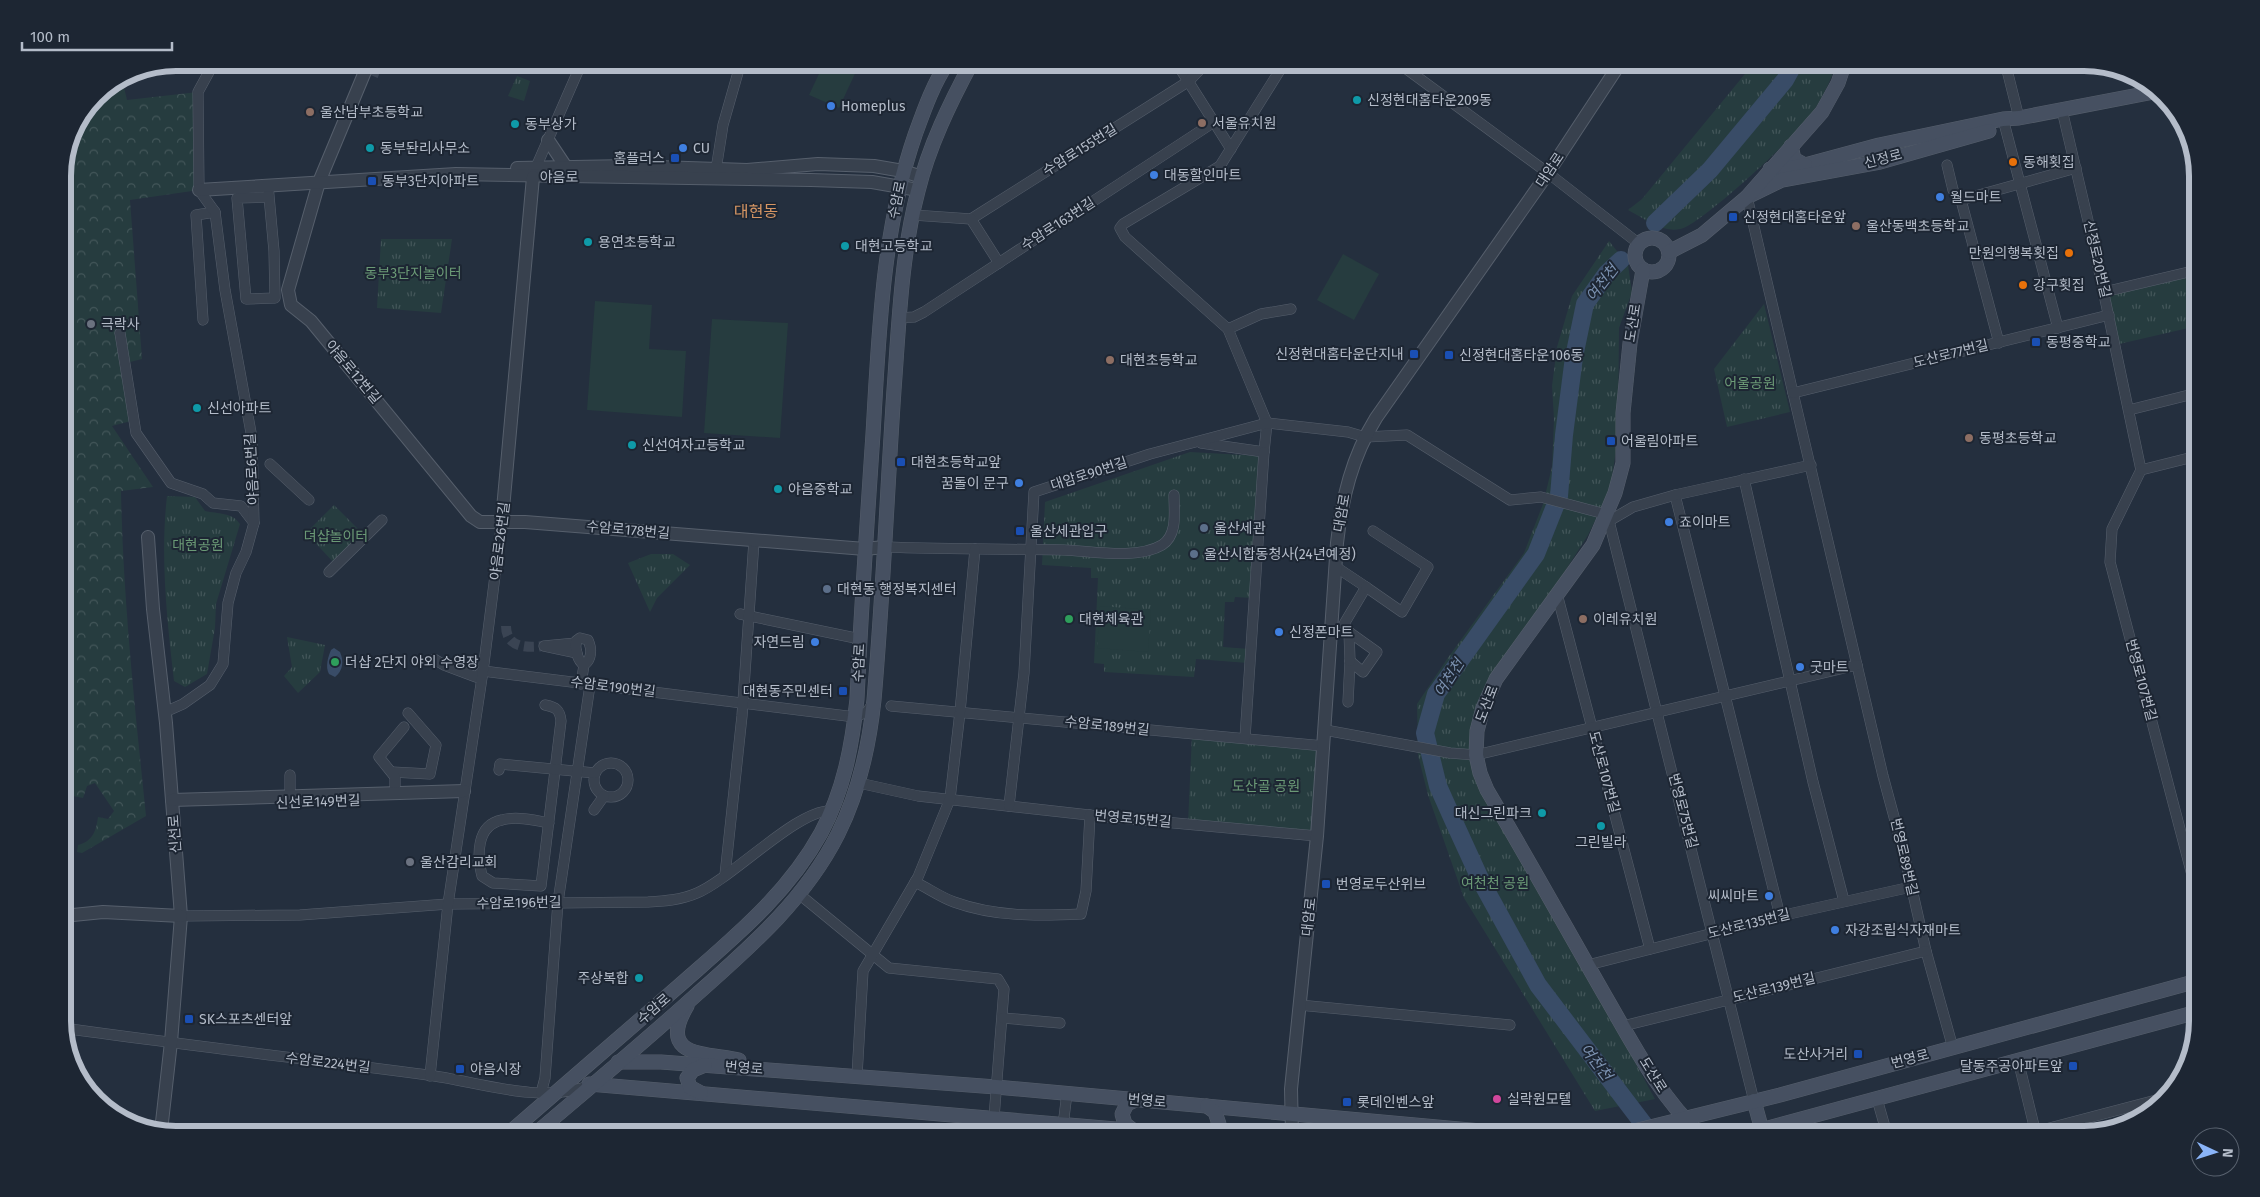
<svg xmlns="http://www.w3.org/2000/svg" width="2260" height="1197" viewBox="0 0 2260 1197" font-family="'Fira Sans','Noto Sans KR',sans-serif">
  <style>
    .grass { fill: url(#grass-tufts) }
    .forest { fill: url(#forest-crowns) }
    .pitch { fill: #263c3f }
    .water { fill: #394c67 }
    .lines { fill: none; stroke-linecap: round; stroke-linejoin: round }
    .river { stroke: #394c67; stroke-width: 18 }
    .minor-tunnel { stroke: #3a4453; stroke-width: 10; stroke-dasharray: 10 5; stroke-linecap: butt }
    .minor-casing { stroke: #565f6c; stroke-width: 11 }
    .tertiary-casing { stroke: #565f6c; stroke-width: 14 }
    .secondary-casing { stroke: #565f6c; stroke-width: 15 }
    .minor { stroke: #38414e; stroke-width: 10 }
    .tertiary { stroke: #38414e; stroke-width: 12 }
    .secondary { stroke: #465061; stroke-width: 14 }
    .culture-dot { fill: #0f9aa8; stroke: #1d2633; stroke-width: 2 }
    .shop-dot { fill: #3f7fe0; stroke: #1d2633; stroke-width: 2 }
    .education-dot { fill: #8d6e63; stroke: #1d2633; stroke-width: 2 }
    .transit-dot { fill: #1a4fb4; stroke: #1d2633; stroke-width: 2 }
    .food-dot { fill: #e8710a; stroke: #1d2633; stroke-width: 2 }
    .worship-dot { fill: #6b7280; stroke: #1d2633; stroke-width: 2 }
    .service-dot { fill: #5c6f8a; stroke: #1d2633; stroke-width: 2 }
    .leisure-dot { fill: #2e9e5b; stroke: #1d2633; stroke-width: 2 }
    .hotel-dot { fill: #d1479c; stroke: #1d2633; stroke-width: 2 }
    .labels { text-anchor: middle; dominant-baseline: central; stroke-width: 4; stroke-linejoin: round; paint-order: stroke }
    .poi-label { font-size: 14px; fill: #b4bcc9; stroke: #1d2633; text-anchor: start }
    .street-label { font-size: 14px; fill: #b4bcc9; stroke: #1d2633 }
    .park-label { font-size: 14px; fill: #6b9a76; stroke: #1d2633 }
    .water-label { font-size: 15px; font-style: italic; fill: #7c92b1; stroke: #1d2633 }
    .quarter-label { font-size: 16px; fill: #d59563; stroke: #1d2633 }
    .rim { fill: none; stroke: #b4bcc9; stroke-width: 6 }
  </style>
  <defs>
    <pattern id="grass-tufts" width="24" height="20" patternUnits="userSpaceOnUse" patternTransform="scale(1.25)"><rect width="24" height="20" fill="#263c3f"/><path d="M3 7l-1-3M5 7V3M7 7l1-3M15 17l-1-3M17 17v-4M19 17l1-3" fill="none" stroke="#435659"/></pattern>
    <pattern id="forest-crowns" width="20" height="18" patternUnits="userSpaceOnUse" patternTransform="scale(1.25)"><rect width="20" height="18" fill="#263c3f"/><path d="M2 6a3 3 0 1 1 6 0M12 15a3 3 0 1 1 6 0" fill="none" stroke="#435659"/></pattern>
  </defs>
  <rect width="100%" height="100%" fill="#242f3e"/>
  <g class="grass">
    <path d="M1754,63h82c-4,16 -15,37 -24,51 -14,20 -112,112 -132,115 -19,4 -36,-11 -52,-19l14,-11z"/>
    <polygon points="517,76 530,81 524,101 508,96"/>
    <polygon points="381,239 452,239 441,313 377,308"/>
    <polygon points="1609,241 1628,265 1632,292 1619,328 1618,437 1610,490 1588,535 1519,643 1471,746 1620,1035 1655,1099 1595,1111 1464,898 1428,795 1418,755 1417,704 1447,659 1524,553 1543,504 1552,467 1554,419 1552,386 1557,347 1572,296"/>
    <polygon points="2197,270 2197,326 2115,345 2104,292"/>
    <polygon points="1764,304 1790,412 1727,427 1714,369"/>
    <polygon points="1190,452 1261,456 1253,598 1235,597 1234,602 1225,602 1223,647 1249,649 1248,663 1196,659 1194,677 1104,672 1104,664 1094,663 1098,578 1091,578 1091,568 1042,565 1045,502"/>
    <path d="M167,496l28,1 10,14c13,3 27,1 35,13l-24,80 -1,24 -8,46 -22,13 -11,-6c-7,-61 -14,-124 -7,-185z"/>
    <polygon points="334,505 365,536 336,565 306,533"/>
    <polygon points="651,554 673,554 690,565 657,598 650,612 628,563"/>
    <polygon points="287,637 325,645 320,672 298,693 284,676 292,667"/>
    <polygon points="1192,734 1324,746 1317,836 1188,824"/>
  </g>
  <path class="forest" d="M122,79l5,21 71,-8 1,98 -69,10 12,159 -16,4 5,58 -19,5 41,61 -32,4c2,109 14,217 25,325l-64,37 -5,-1 1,-7c15,-4 18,-14 20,-28l10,2 6,-8 -19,-28 -8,3 -4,12 -10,-2 -10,-11v-615l11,-44 22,-30z"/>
  <g class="pitch">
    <polygon points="824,63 860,63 839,108 809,95"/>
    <polygon points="1343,254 1379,274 1354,320 1317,300"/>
    <polygon points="595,301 652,305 649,349 686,351 682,417 587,410"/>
    <polygon points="712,319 788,323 780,438 704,433"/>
    <polygon points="1100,606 1151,610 1148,652 1097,648"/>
  </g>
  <path class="water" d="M334,648l6,4c4,9 3,19 -5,25l-6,-3c-4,-7 -1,-17 2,-24z"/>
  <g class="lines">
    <g class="river">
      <polyline points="1655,223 1710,170 1785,80 1795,62"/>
      <polyline points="1621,260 1607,273 1585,304 1574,357 1564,435 1559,496 1536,554 1436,694 1425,733 1438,786 1455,824 1482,883 1538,985 1651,1134"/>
    </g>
    <g class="minor-tunnel">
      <polyline points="373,76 379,62"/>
      <path d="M506,626c0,22 21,22 38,20"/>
    </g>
    <defs>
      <g id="minor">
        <polyline points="1176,62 1231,149"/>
        <polyline points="1397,62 1548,173 1638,243"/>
        <polyline points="2005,62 2019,118"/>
        <polyline points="2062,110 2093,242 2141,470"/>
        <polyline points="2003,119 2058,328"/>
        <polyline points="1947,165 1953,190 1961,200"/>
        <polyline points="533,174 582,62"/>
        <polyline points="715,176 723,125 741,62"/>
        <polyline points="268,185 274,251 275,298 246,299 237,198 269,197"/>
        <polyline points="1747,197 1883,776 1904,854 1926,951 1953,1048"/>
        <polyline points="913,215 971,219 1189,81 1207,62"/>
        <polyline points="971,219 999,263"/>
        <polyline points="2104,292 2197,270"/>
        <polyline points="900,318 914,317 924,312 1214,122"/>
        <polyline points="203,320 196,215 215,212"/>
        <polyline points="1228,329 1261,314 1291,309"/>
        <polyline points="120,333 136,433 171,483 203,494 213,503 241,506 254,523"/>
        <polyline points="1999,343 1961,200 2076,168"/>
        <polyline points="1793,393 2109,315"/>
        <polyline points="2129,410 2197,393"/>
        <polyline points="1201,443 1264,452 1267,423 1228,329 1125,237 1120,228 1123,224 1220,166 1285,62"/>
        <polyline points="270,464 309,500"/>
        <polyline points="2141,470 2112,529 2110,562 2197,894"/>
        <polyline points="2141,470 2197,456"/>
        <polyline points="1744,479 1813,782 1844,901"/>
        <polyline points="1675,495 1780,916"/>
        <polyline points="1609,521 1754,1101"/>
        <path d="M884,547c60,2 120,2 180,3 28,1 73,10 98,-5 16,-10 12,-34 12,-50"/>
        <polyline points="1336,567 1366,587 1344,624 1349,632 1377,652 1363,672 1350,661 1348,702"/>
        <polyline points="329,572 382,520"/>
        <polyline points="1366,587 1402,612 1428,567 1373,531"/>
        <polyline points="1557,594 1650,949"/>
        <polyline points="740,614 860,639"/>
        <polyline points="1349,632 1350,661"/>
        <polyline points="576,643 544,646 577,653"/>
        <polyline points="434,659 444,665 476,677 483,671"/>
        <polyline points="483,671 855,717 867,712 873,703"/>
        <path d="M581,684l3,-19c8,-6 8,-16 4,-25l-8,-2 -4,3c-1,8 1,19 8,24"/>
        <path d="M545,705c11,2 15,5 16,16l-20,165 -48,-3 -11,-7c-5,-20 -6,-51 20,-56 14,-4 32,0 47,3"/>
        <polyline points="891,706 1324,746"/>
        <polyline points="165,712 183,704 210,685 223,664 228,603 236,573 246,552 254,523 252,438 225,290 215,212 199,190 198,92 210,70 210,62"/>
        <polyline points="1325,730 1450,753 1476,755 1857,665"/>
        <polyline points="1245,738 1264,452"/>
        <circle cx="611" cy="780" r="17"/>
        <polyline points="499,770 500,764 595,773"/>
        <polyline points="392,772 430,774 436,745 408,713"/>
        <polyline points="290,775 290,802"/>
        <polyline points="859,783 918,796 1098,816 1317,836"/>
        <polyline points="395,792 395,777 379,757 404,727"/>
        <polyline points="1009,806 1024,673 1034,492 1150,454 1267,423 1348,432 1365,437 1407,435 1510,500 1541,497 1605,514 1609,521 1633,507 1675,495 1811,465"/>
        <polyline points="594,810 604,796"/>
        <polyline points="725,875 742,716 754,541"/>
        <path d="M915,882c13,6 25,15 39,20 41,15 84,14 127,12l5,-23 4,-76"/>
        <polyline points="799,894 889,968 998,979 1004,989 994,1118"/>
        <path d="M181,916l119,-1 148,-11 200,-2c17,-1 33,-2 49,-9 34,-14 102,-85 134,-82"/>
        <polyline points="1588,965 1780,916 1911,887"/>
        <polyline points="1299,1005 1510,1025"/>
        <polyline points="1003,1018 1060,1023"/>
        <polyline points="1623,1026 1926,951"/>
        <path d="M63,1028c121,17 243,31 365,47 52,7 109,29 161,11"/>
        <polyline points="2018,1060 2036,1134"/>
        <polyline points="430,1076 448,904 483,671 502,520"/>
        <polyline points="857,1076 863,971 918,877 950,799 960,712 975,549"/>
        <polyline points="541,1093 545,1078 558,902 590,685"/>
        <polyline points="1877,1099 1887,1134"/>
        <polyline points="1062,1134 1067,1093"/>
        <polyline points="2027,1134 2160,1099"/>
      </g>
      <g id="tertiary">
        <polyline points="369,62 319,182 288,290 291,305 311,321 471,516 480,522 525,522 865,549 884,547"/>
        <polyline points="548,140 566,167"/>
        <polyline points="517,168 629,166 747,170 818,164 874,166 903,171 922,177"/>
        <polyline points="199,190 456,174 811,180 872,182 918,190"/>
        <polyline points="502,520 533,177"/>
        <polyline points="148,537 153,609 166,723 181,916 171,1042 161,1131"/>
        <polyline points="172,800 464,791"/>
        <polyline points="63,916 103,912 181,916"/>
        <path d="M1292,1134l-1,-45 26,-253 20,-293c5,-45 15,-86 39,-125l172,-245 73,-111"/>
      </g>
      <g id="secondary">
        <polyline points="1791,146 1794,159 1805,165 1879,145 2003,119 2019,118 2154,92"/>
        <polyline points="1770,169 1796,167 1805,165"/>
        <polyline points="1747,197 1782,180 1880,162 1989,131"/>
        <circle cx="1652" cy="255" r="17"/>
        <polyline points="1669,252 1702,235 1747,197 1822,112 1838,83 1845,62"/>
        <path d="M1643,270l-13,73 -7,70v50l-8,30 -22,52 -97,134 -13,29 -6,23 -1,24 4,18 7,17c40,67 78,136 117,204 28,48 55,102 96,140"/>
        <path d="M687,1006c-31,52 20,47 52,54"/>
        <polyline points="618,1062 661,1062 996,1087 1514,1134"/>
        <polyline points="589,1084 1175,1134"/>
        <polyline points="701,1093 690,1087 687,1078 693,1070 705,1065"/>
        <polyline points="1754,1101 1762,1130"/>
        <polyline points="1207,1106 1215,1112 1219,1124 1211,1134"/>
        <polyline points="1134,1131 1125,1124 1122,1114 1127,1104 1136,1100"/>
        <path d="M508,1134c57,-50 115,-99 172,-149 52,-46 107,-90 141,-152 23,-43 31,-87 36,-134 4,-89 10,-177 16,-265 6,-101 9,-203 42,-299 9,-25 18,-51 33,-73"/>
        <path d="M535,1134c54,-46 108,-91 161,-139 53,-47 109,-95 142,-161 21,-42 31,-87 36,-134 9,-103 13,-207 20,-310 5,-66 7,-134 24,-199 11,-45 32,-88 54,-129"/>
        <polyline points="1622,1134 1780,1095 2197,981"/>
        <polyline points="1746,1134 2197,1012"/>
      </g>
    </defs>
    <use href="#minor" class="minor-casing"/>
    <use href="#tertiary" class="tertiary-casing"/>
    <use href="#secondary" class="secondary-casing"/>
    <use href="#minor" class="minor"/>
    <use href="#tertiary" class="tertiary"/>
    <use href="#secondary" class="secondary"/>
  </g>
  <g class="culture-dot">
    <circle cx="1357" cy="100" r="5"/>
    <circle cx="515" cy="124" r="5"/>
    <circle cx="370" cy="148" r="5"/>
    <circle cx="588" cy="242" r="5"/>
    <circle cx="845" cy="246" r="5"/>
    <circle cx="197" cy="408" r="5"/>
    <circle cx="632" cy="445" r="5"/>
    <circle cx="778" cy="489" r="5"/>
    <circle cx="1542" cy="813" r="5"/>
    <circle cx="1601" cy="826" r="5"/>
    <circle cx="639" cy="978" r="5"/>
  </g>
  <g class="shop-dot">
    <circle cx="831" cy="106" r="5"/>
    <circle cx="683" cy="148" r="5"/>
    <circle cx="1154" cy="175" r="5"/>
    <circle cx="1940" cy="197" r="5"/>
    <circle cx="1019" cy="483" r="5"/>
    <circle cx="1669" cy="522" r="5"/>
    <circle cx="1279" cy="632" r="5"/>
    <circle cx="815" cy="642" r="5"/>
    <circle cx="1800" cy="667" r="5"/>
    <circle cx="1769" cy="896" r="5"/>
    <circle cx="1835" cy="930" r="5"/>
  </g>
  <g class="education-dot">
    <circle cx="310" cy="112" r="5"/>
    <circle cx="1202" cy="123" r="5"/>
    <circle cx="1856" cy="226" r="5"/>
    <circle cx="1110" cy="360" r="5"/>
    <circle cx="1969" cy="438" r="5"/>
    <circle cx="1583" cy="619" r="5"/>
  </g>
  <g class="transit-dot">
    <rect x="670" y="153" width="10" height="10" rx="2.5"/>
    <rect x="367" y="176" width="10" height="10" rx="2.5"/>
    <rect x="1728" y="212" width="10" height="10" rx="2.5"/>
    <rect x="2031" y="337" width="10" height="10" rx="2.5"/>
    <rect x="1409" y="349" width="10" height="10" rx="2.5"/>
    <rect x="1444" y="350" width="10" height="10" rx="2.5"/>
    <rect x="1606" y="436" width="10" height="10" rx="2.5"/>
    <rect x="896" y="457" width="10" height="10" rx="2.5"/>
    <rect x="1015" y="526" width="10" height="10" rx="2.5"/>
    <rect x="838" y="686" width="10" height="10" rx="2.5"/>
    <rect x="1321" y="879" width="10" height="10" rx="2.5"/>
    <rect x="184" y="1014" width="10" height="10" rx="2.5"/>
    <rect x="1853" y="1049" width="10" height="10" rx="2.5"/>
    <rect x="2068" y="1061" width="10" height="10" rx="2.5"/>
    <rect x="455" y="1064" width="10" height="10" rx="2.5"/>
    <rect x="1342" y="1097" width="10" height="10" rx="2.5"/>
  </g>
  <g class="food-dot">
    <circle cx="2013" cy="162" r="5"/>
    <circle cx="2069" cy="253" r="5"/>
    <circle cx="2023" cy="285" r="5"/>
  </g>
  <g class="worship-dot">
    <circle cx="91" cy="324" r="5"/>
    <circle cx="410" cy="862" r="5"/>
  </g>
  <g class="service-dot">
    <circle cx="1204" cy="528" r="5"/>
    <circle cx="1194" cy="554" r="5"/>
    <circle cx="827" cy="589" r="5"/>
  </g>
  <g class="leisure-dot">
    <circle cx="1069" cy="619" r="5"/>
    <circle cx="335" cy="662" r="5"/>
  </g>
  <circle class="hotel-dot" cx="1497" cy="1099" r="5"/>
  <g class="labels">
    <g class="poi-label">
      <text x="1367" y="100">신정현대홈타운209동</text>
      <text x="841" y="106">Homeplus</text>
      <text x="320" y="112">울산남부초등학교</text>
      <text x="1212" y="123">서울유치원</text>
      <text x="525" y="124">동부상가</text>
      <text x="380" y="148">동부돤리사무소</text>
      <text x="693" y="148">CU</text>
      <text x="665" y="158" text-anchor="end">홈플러스</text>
      <text x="2023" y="162">동해횟집</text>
      <text x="1164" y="175">대동할인마트</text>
      <text x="382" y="181">동부3단지아파트</text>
      <text x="1950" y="197">월드마트</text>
      <text x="1743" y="217">신정현대홈타운앞</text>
      <text x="1866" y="226">울산동백초등학교</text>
      <text x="598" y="242">용연초등학교</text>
      <text x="855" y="246">대현고등학교</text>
      <text x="2059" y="253" text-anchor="end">만원의행복횟집</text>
      <text x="2033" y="285">강구횟집</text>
      <text x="101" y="324">극락사</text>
      <text x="2046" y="342">동평중학교</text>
      <text x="1404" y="354" text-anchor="end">신정현대홈타운단지내</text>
      <text x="1459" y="355">신정현대홈타운106동</text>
      <text x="1120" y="360">대현초등학교</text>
      <text x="207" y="408">신선아파트</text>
      <text x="1979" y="438">동평초등학교</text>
      <text x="1621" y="441">어울림아파트</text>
      <text x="642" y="445">신선여자고등학교</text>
      <text x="911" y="462">대현초등학교앞</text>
      <text x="1009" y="483" text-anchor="end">꿈돌이 문구</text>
      <text x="788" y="489">야음중학교</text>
      <text x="1679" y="522">죠이마트</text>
      <text x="1214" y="528">울산세관</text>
      <text x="1030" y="531">울산세관입구</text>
      <text x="1204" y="554">울산시합동청사(24년예정)</text>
      <text x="837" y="589">대현동 행정복지센터</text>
      <text x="1079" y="619">대현체육관</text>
      <text x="1593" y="619">이레유치원</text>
      <text x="1289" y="632">신정폰마트</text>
      <text x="805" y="642" text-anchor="end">자연드림</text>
      <text x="345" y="662">더샵 2단지 야외 수영장</text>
      <text x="1810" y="667">굿마트</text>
      <text x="833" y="691" text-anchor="end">대현동주민센터</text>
      <text x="1532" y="813" text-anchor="end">대신그린파크</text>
      <text x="1601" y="842" text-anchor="middle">그린빌라</text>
      <text x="420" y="862">울산감리교회</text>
      <text x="1336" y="884">번영로두산위브</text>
      <text x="1759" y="896" text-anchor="end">씨씨마트</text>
      <text x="1845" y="930">자강조립식자재마트</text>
      <text x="629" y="978" text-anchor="end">주상복합</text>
      <text x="199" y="1019">SK스포츠센터앞</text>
      <text x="1848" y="1054" text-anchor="end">도산사거리</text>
      <text x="2063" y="1066" text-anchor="end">달동주공아파트앞</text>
      <text x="470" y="1069">야음시장</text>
      <text x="1507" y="1099">실락원모텔</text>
      <text x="1357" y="1102">롯데인벤스앞</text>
    </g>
    <g class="street-label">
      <text transform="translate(1080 150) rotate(-32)">수암로155번길</text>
      <text transform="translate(1883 159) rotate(-15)">신정로</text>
      <text transform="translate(1550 170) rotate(-56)">대암로</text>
      <text x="559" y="177">야음로</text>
      <text transform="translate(897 200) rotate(-78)">수암로</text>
      <text transform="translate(1058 224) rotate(-33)">수암로163번길</text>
      <text transform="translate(2097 259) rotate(77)">신정로20번길</text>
      <text transform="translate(1633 323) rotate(-81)">도산로</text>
      <text transform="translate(1951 354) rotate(-14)">도산로77번길</text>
      <text transform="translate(353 372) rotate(50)">야음로12번길</text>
      <text transform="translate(252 469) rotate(-93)">야음로6번길</text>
      <text transform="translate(1089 474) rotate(-18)">대암로90번길</text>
      <text transform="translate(1342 513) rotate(-80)">대암로</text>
      <text transform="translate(628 530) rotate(5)">수암로178번길</text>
      <text transform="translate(500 541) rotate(-83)">야음로26번길</text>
      <text transform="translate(859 663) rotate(-87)">수암로</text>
      <text transform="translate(2141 680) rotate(75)">번영로107번길</text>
      <text transform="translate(613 687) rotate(7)">수암로190번길</text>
      <text transform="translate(1487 704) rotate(-69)">도산로</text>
      <text transform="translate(1107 726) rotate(6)">수암로189번길</text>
      <text transform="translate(1604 772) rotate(75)">도산로107번길</text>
      <text transform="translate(318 802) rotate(-2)">신선로149번길</text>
      <text transform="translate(1683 811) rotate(75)">번영로75번길</text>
      <text transform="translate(1133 819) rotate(5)">번영로15번길</text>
      <text transform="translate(175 834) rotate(-94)">신선로</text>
      <text transform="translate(1904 857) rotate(77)">번영로89번길</text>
      <text transform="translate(519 903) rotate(-1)">수암로196번길</text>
      <text transform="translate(1309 917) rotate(-84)">대암로</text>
      <text transform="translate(1749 924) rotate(-14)">도산로135번길</text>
      <text transform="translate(1774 988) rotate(-14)">도산로139번길</text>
      <text transform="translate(654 1009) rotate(-41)">수암로</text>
      <text transform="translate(1910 1059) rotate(-15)">번영로</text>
      <text transform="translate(328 1063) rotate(7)">수암로224번길</text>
      <text transform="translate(744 1068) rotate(4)">번영로</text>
      <text transform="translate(1653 1075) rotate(58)">도산로</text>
      <text transform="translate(1147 1101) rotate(5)">번영로</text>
    </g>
    <g class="park-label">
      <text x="413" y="273">동부3단지놀이터</text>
      <text x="1750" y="383">어울공원</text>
      <text x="336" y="536">뎌샵놀이터</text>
      <text x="198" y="545">대현공원</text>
      <text x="1266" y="786">도산골 공원</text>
      <text x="1495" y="883">여천천 공원</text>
    </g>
    <g class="water-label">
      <text transform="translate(1602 283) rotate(-52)">여천천</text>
      <text transform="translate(1449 678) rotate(-57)">여천천</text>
      <text transform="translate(1596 1062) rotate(53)">여천천</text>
    </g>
    <g class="quarter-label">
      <text x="756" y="211">대현동</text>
    </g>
  </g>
  <path d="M0 0H2260V1197H0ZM176 71H2084A105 105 0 0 1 2189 176V1021A105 105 0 0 1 2084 1126H176A105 105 0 0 1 71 1021V176A105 105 0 0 1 176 71Z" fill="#1d2633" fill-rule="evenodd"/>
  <path class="rim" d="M176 71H2084A105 105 0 0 1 2189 176V1021A105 105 0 0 1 2084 1126H176A105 105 0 0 1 71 1021V176A105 105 0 0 1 176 71Z"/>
  <g transform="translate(2215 1152) rotate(94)"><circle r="24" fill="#1d2633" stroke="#59626f"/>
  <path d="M0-4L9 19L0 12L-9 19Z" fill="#8ab4f8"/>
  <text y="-8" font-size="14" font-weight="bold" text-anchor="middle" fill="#b4bcc9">N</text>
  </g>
  <path d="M22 42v8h150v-8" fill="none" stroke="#b4bcc9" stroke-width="2.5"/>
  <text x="30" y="42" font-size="15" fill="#b4bcc9" stroke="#1d2633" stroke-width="4" paint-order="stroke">100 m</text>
</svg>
